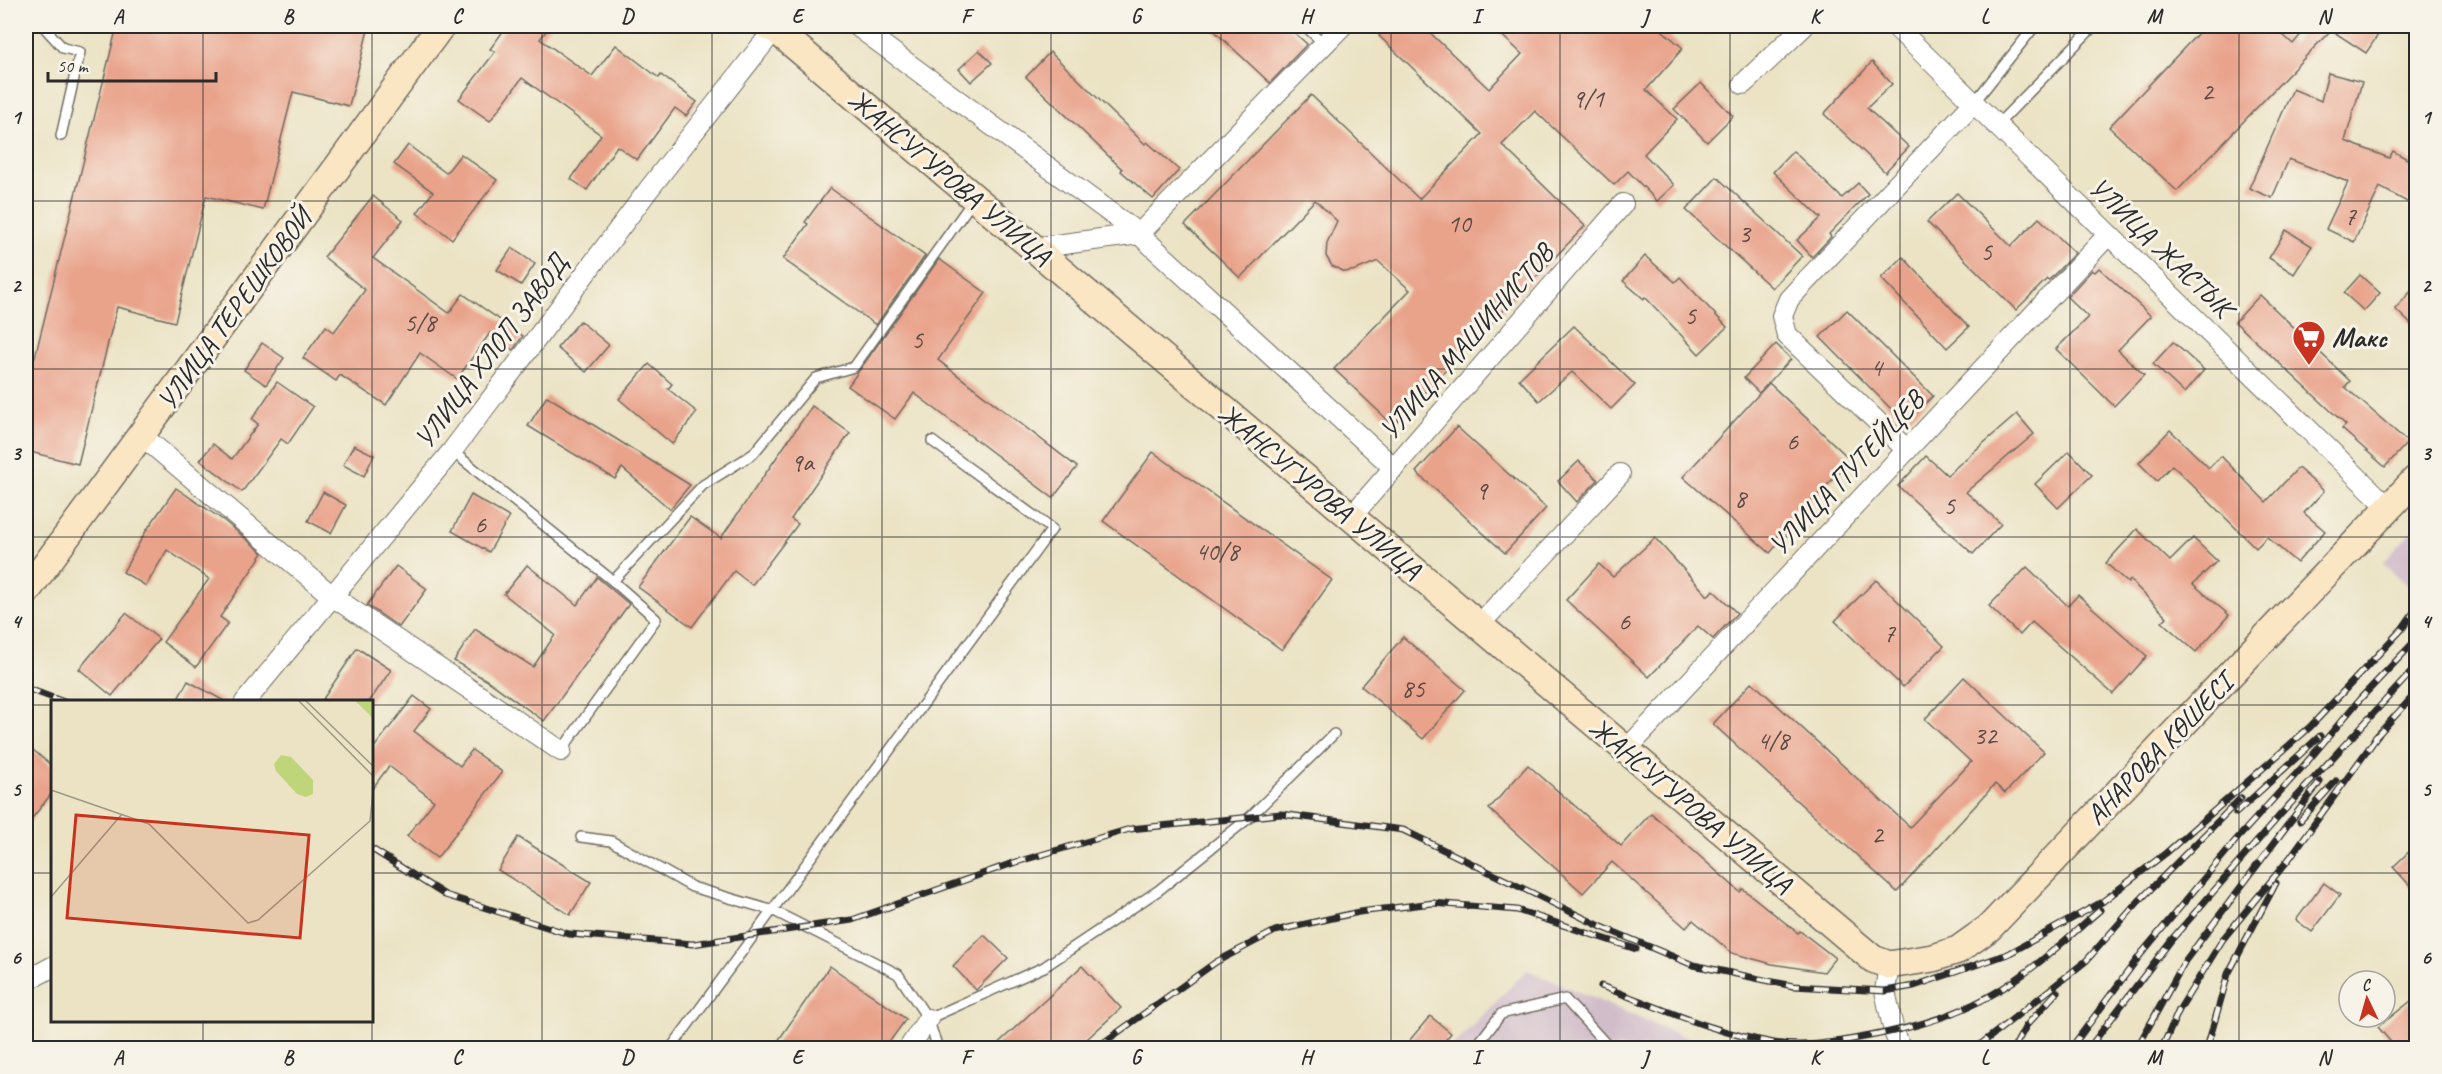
<svg xmlns="http://www.w3.org/2000/svg" width="2442" height="1074" viewBox="0 0 2442 1074" font-family="Caveat,sans-serif">
  <style>
    .industrial { fill: #d1bdca }
    .building { fill: #e9a38b }
    .lines { fill: none; stroke-linecap: round; stroke-linejoin: round }
    .lane-casing { stroke: #6e6b61; stroke-width: 12 }
    .street-casing { stroke: #6e6b61; stroke-width: 22 }
    .secondary-casing { stroke: #6e6b61; stroke-width: 30 }
    .lane { stroke: #fff; stroke-width: 9 }
    .street { stroke: #fff; stroke-width: 20 }
    .secondary { stroke: #fbe6c4; stroke-width: 27 }
    .rail-casing { stroke: #2b2b2b; stroke-width: 7 }
    .rail { stroke: #f7f3e8; stroke-width: 4.5; stroke-dasharray: 14; stroke-linecap: butt }
    .grid { fill: none; stroke: #2b2b2b; stroke-width: 1.5; stroke-opacity: 0.55 }
    .labels { text-anchor: middle; dominant-baseline: central; stroke-width: 6; stroke-linejoin: round; paint-order: stroke }
    .number-label { font-size: 26px; fill: #5a4943 }
    .street-label { font-size: 28px; fill: #2b2b2b; stroke: #f7f3e8 }
    .poi-label { font-size: 28px; font-weight: bold; fill: #2b2b2b; stroke: #f7f3e8; text-anchor: start }
    .inset-road { fill: none; stroke: #9e9987; stroke-width: 1.5 }
    .view { fill: #c8321e; fill-opacity: 0.15; stroke: #c8321e; stroke-width: 3 }
    .inset-edge { fill: none; stroke: #2b2b2b; stroke-width: 3 }
    .neatline { fill: none; stroke: #2b2b2b; stroke-width: 2 }
    .grid-label { font-size: 20px; text-anchor: middle; font-weight: bold; fill: #2b2b2b }
  </style>
  <rect width="100%" height="100%" fill="#f7f3e8"/>
  <filter id="ink" filterUnits="userSpaceOnUse"><feTurbulence type="fractalNoise" baseFrequency=".0167" numOctaves="2"/><feDisplacementMap in="SourceGraphic" scale="12" xChannelSelector="R" yChannelSelector="G"/><feConvolveMatrix kernelMatrix="1 2 1 2 8 2 1 2 1" color-interpolation-filters="sRGB"/></filter>
  <filter id="wash" filterUnits="userSpaceOnUse"><feTurbulence type="fractalNoise" baseFrequency=".008" numOctaves="4" result="noise"/><feDisplacementMap in="SourceGraphic" scale="24" xChannelSelector="R" yChannelSelector="G"/><feGaussianBlur stdDeviation="1.35" result="paint"/><feColorMatrix in="noise" values="0 0 0 0 0 0 0 0 0 0 0 0 0 0 0 0 0 1.4 0 .05"/><feComposite in="paint" operator="in"/></filter>
  <g filter="url(#wash)">
    <rect width="100%" height="100%" fill="#ebe3c4"/>
    <g class="industrial">
      <polygon points="2416,526 2416,594 2383,563"/>
      <polygon points="1527,970 1710,1048 1451,1048"/>
    </g>
    <g id="blocks">
      <g class="building">
        <polygon points="117,26 369,26 349,106 293,92 263,210 206,196 175,322 117,307 78,464 26,451 26,393"/>
        <polygon points="507,26 550,26 540,39 592,76 616,45 659,78 661,75 697,102 686,116 675,108 637,160 617,146 587,190 571,179 601,135 522,78 490,121 459,99 495,52 490,49"/>
        <polygon points="1209,26 1287,26 1307,44 1270,83"/>
        <polygon points="1389,26 1423,26 1489,89 1522,54 1492,26 1657,26 1683,48 1646,90 1677,119 1644,154 1674,185 1657,201 1628,171 1614,185 1535,111 1502,145 1585,226 1393,425 1334,369 1410,290 1378,261 1356,270 1345,272 1332,266 1326,256 1327,243 1337,221 1315,200 1240,278 1185,225 1311,95 1419,199 1482,134 1379,36"/>
        <polygon points="2205,26 2273,26 2293,44 2308,26 2384,26 2366,53 2331,30 2177,191 2109,127"/>
        <polygon points="979,50 992,63 971,82 959,69"/>
        <polygon points="1050,52 1145,144 1147,142 1179,170 1153,199 1121,171 1122,169 1026,77"/>
        <polygon points="1872,62 1892,84 1867,108 1909,147 1885,172 1824,114"/>
        <polygon points="2328,73 2362,82 2345,141 2389,158 2393,151 2416,164 2416,207 2380,187 2354,242 2326,229 2348,182 2289,159 2272,198 2249,188 2293,89 2321,101"/>
        <polygon points="1701,83 1733,116 1707,142 1674,109"/>
        <polygon points="408,145 446,173 461,154 497,180 452,239 417,213 433,192 394,164"/>
        <polygon points="1793,151 1842,198 1858,183 1868,194 1829,234 1831,237 1812,257 1797,240 1821,218 1773,172"/>
        <polygon points="1717,177 1802,256 1772,288 1686,210"/>
        <polygon points="830,188 925,256 876,325 783,259 808,224 805,222"/>
        <polygon points="1957,193 2011,246 2039,218 2075,253 2049,280 2047,279 2016,310 1927,222"/>
        <polygon points="373,196 403,220 373,258 449,313 463,294 523,336 513,350 490,333 457,379 420,353 386,405 340,375 336,381 303,358 326,326 334,332 365,290 324,257"/>
        <polygon points="2286,230 2312,246 2294,274 2269,258"/>
        <polygon points="512,248 535,264 521,285 497,270"/>
        <polygon points="1645,256 1675,282 1680,277 1727,327 1699,354 1645,297 1644,299 1623,281"/>
        <polygon points="1903,257 1969,327 1947,348 1881,278"/>
        <polygon points="939,259 986,293 938,360 1077,467 1053,498 914,393 895,419 848,386"/>
        <polygon points="2099,268 2151,316 2118,350 2144,375 2114,406 2056,349 2088,317 2067,297 2092,270 2095,272"/>
        <polygon points="2360,275 2380,293 2364,311 2344,293"/>
        <polygon points="2416,286 2416,329 2395,309"/>
        <polygon points="2260,295 2350,381 2345,387 2408,442 2385,467 2342,429 2346,425 2235,322"/>
        <polygon points="1847,310 1933,396 1905,423 1820,337"/>
        <polygon points="580,321 609,345 586,372 557,348"/>
        <polygon points="1574,326 1635,385 1611,409 1572,372 1539,401 1519,379"/>
        <polygon points="2173,342 2204,370 2184,393 2153,364"/>
        <polygon points="262,343 284,358 266,385 244,370"/>
        <polygon points="1776,344 1791,359 1759,393 1744,378"/>
        <polygon points="649,364 672,384 668,389 697,412 672,444 619,399"/>
        <polygon points="277,382 313,407 288,444 281,439 242,492 200,460 213,444 232,459 258,424 252,419"/>
        <polygon points="1769,383 1851,460 1796,518 1798,520 1770,553 1683,477"/>
        <polygon points="547,396 690,485 670,509 622,468 615,479 528,426"/>
        <polygon points="812,406 850,433 791,519 798,524 752,585 734,571 692,627 638,587 690,517 721,538"/>
        <polygon points="2017,414 2034,434 1966,492 2001,524 1973,554 1898,486 1926,456 1947,475"/>
        <polygon points="1457,427 1546,508 1505,553 1416,472"/>
        <polygon points="2170,430 2209,468 2221,456 2266,502 2298,468 2324,491 2304,513 2325,531 2297,563 2267,537 2256,548 2172,465 2157,481 2139,463"/>
        <polygon points="354,445 374,455 364,476 343,465"/>
        <polygon points="2069,451 2092,475 2058,508 2035,484"/>
        <polygon points="1153,452 1332,580 1282,650 1103,521"/>
        <polygon points="1579,461 1598,480 1577,502 1558,481"/>
        <polygon points="176,488 223,520 263,553 220,617 228,623 196,667 163,642 209,579 167,550 146,586 123,572 146,531"/>
        <polygon points="323,492 346,505 331,533 308,521"/>
        <polygon points="471,495 509,517 489,552 452,531"/>
        <polygon points="2137,529 2170,561 2193,538 2217,561 2193,584 2229,615 2196,652 2162,622 2167,617 2130,580 2128,583 2106,563"/>
        <polygon points="1655,538 1708,596 1713,590 1737,613 1713,639 1698,626 1649,677 1566,600 1599,564 1613,577"/>
        <polygon points="527,565 577,605 597,577 629,604 544,721 488,681 454,661 475,629 533,667 555,635 504,594"/>
        <polygon points="396,566 427,589 399,627 367,605"/>
        <polygon points="2027,567 2068,606 2078,595 2147,656 2113,694 2032,622 2020,635 1989,606"/>
        <polygon points="1876,580 1944,646 1903,687 1835,621"/>
        <polygon points="126,613 159,639 112,696 79,669"/>
        <polygon points="1403,637 1465,690 1423,739 1361,686"/>
        <polygon points="357,648 391,670 369,702 321,702"/>
        <polygon points="1964,677 2044,752 2005,793 1995,784 1897,892 1713,724 1752,682 1910,827 1971,762 1925,719"/>
        <polygon points="188,681 226,702 176,702"/>
        <polygon points="414,696 431,709 414,731 460,766 472,750 502,772 437,858 407,836 434,801 389,766 372,789 372,750"/>
        <polygon points="26,744 52,766 52,793 26,826"/>
        <polygon points="1528,765 1621,846 1651,813 1740,892 1743,889 1798,933 1800,931 1835,958 1824,972 1772,964 1732,953 1693,920 1686,928 1612,862 1583,893 1489,809"/>
        <polygon points="518,837 591,882 570,915 498,870"/>
        <polygon points="2416,845 2416,892 2393,867"/>
        <polygon points="2324,883 2340,895 2312,932 2296,920"/>
        <polygon points="984,935 1008,958 976,990 953,966"/>
        <polygon points="830,966 906,1019 885,1048 773,1048"/>
        <polygon points="1082,966 1121,1008 1077,1048 993,1048"/>
        <polygon points="2416,997 2416,1048 2396,1048 2378,1027"/>
        <polygon points="1430,1016 1451,1033 1439,1048 1403,1048"/>
      </g>
    </g>
  </g>
  <g filter="url(#ink)">
    <use href="#blocks" fill-opacity="0" stroke="#6e6b61" stroke-width="1.5"/>
    <g class="lines">
      <defs>
        <g id="lane">
          <polyline points="43,26 63,48 80,52 61,136"/>
          <polyline points="1305,26 1324,44"/>
          <polyline points="1973,104 2035,26"/>
          <polyline points="1996,126 2094,26"/>
          <polyline points="452,451 613,581 656,619 561,751"/>
          <polyline points="613,581 703,485 753,454 816,378 854,367 974,199"/>
          <polyline points="581,837 611,841 692,887 774,911 898,974 928,1019 938,1048"/>
          <polyline points="928,1019 1044,967 1159,890 1250,817 1334,734"/>
          <polyline points="671,1048 1052,529 932,441"/>
          <polyline points="1475,1048 1501,1014 1565,999 1607,1045 1606,1048"/>
        </g>
        <g id="street">
          <polyline points="857,26 1139,234 1394,468"/>
          <polyline points="1895,26 2389,508"/>
          <polyline points="1743,84 1804,26"/>
          <polyline points="1033,248 1139,234 1342,26"/>
          <polyline points="141,435 332,596 561,751"/>
          <polyline points="1907,450 1787,335 1782,316 1789,299 1973,104"/>
          <polyline points="1351,517 1623,204"/>
          <polyline points="1478,626 1620,474"/>
          <polyline points="245,702 452,451 649,189 777,26"/>
          <polyline points="1626,750 2108,235"/>
          <polyline points="1889,965 1885,991 1894,1032 1901,1048"/>
          <polyline points="26,981 52,967"/>
          <polyline points="909,1048 928,1019"/>
        </g>
        <g id="secondary">
          <polyline points="767,26 775,29 1873,959 1889,965 1933,958 1958,950 1989,928 2416,479"/>
          <polyline points="26,592 441,26"/>
        </g>
      </defs>
      <use href="#lane" class="lane-casing"/>
      <use href="#street" class="street-casing"/>
      <use href="#secondary" class="secondary-casing"/>
      <use href="#lane" class="lane"/>
      <use href="#street" class="street"/>
      <use href="#secondary" class="secondary"/>
      <defs>
        <g id="rail">
          <polyline points="26,688 64,702"/>
          <polyline points="2374,739 2416,693"/>
          <polyline points="2236,813 2320,736"/>
          <polyline points="2300,821 2336,781"/>
          <polyline points="372,849 445,895 569,934 693,944 852,920 1013,863 1130,829 1281,814 1403,830 1602,927 1693,965 1793,986 1885,991 1914,986 2008,954 2102,902 2166,853 2310,727 2402,629 2416,609"/>
          <path d="M1601,986c57,21 113,47 173,57 29,5 57,0 85,-5 46,-8 93,-20 134,-44 39,-22 73,-55 107,-84"/>
          <polyline points="1096,1048 1216,962 1275,931 1359,912 1433,903 1517,910 1636,949"/>
          <polyline points="1976,1048 2086,961 2138,902 2241,798"/>
          <polyline points="2014,1048 2026,1026 2057,992"/>
          <polyline points="2071,1048 2141,954 2236,840 2306,763 2360,699 2416,640"/>
          <polyline points="2089,1048 2172,939 2281,814 2416,667"/>
          <polyline points="2137,1048 2185,961 2320,782"/>
          <polyline points="2162,1048 2179,1010 2223,939 2289,859 2379,734"/>
          <polyline points="2207,1048 2228,974 2276,883"/>
        </g>
      </defs>
      <use href="#rail" class="rail-casing"/>
      <use href="#rail" class="rail"/>
    </g>
  </g>
  <path class="grid" d="M203,26v676M372,26v1022M542,26v1022M712,26v1022M882,26v1022M1051,26v1022M1221,26v1022M1391,26v1022M1560,26v1022M1730,26v1022M1900,26v1022M2070,26v1022M2239,26v1022M26,201h2390M26,369h2390M26,537h2390M26,705h26M372,705h2044M26,873h26M372,873h2044M203,1022v26"/>
  <defs>
    <symbol id="supermarket-pin" viewBox="-11 -11 22 30"><path d="M0 17L-7.5 6A9.5 9.5 0 1 1 7.5 6Z" fill="#c8321e" stroke="#f7f3e8"/><path d="M-6-5.5h2.5l.6 2H6L4.5 2H-2.5L-4.4-4H-6ZM-1.5 3.2a1.3 1.3 0 1 0 .1 0ZM3 3.2a1.3 1.3 0 1 0 .1 0Z" fill="#fff"/></symbol>
  </defs>
  <g fill-rule="evenodd">
    <use href="#supermarket-pin" x="2290" y="318" width="38" height="52"/>
  </g>
  <g class="labels">
    <g class="number-label">
      <text x="2207" y="91">2</text>
      <text x="1588" y="98">9/1</text>
      <text x="2350" y="216">7</text>
      <text x="1459" y="223">10</text>
      <text x="1744" y="233">3</text>
      <text x="1986" y="251">5</text>
      <text x="1690" y="315">5</text>
      <text x="420" y="322">5/8</text>
      <text x="917" y="339">5</text>
      <text x="1876" y="367">4</text>
      <text x="1792" y="441">6</text>
      <text x="802" y="462">9а</text>
      <text x="1481" y="490">9</text>
      <text x="1740" y="498">8</text>
      <text x="1949" y="505">5</text>
      <text x="480" y="524">6</text>
      <text x="1217" y="551">40/8</text>
      <text x="1624" y="621">6</text>
      <text x="1889" y="633">7</text>
      <text x="1413" y="688">85</text>
      <text x="1985" y="735">32</text>
      <text x="1773" y="740">4/8</text>
      <text x="1877" y="834">2</text>
    </g>
    <g class="street-label">
      <text transform="translate(950 177) rotate(40)">ЖАНСУГУРОВА УЛИЦА</text>
      <text transform="translate(2161 247) rotate(44)">УЛИЦА ЖАСТЫК</text>
      <text transform="translate(234 309) rotate(-54)">УЛИЦА ТЕРЕШКОВОЙ</text>
      <text transform="translate(1466 342) rotate(-49)">УЛИЦА МАШИНИСТОВ</text>
      <text transform="translate(491 351) rotate(-53)">УЛИЦА ХЛОП ЗАВОД</text>
      <text transform="translate(1846 473) rotate(-47)">УЛИЦА ПУТЕЙЦЕВ</text>
      <text transform="translate(1320 491) rotate(40)">ЖАНСУГУРОВА УЛИЦА</text>
      <text transform="translate(2159 749) rotate(-46)">АНАРОВА КӨШЕСІ</text>
      <text transform="translate(1691 805) rotate(40)">ЖАНСУГУРОВА УЛИЦА</text>
    </g>
    <g class="poi-label">
      <text x="2332" y="337">Макс</text>
    </g>
  </g>
  <g transform="translate(51 700)">
    <rect width="322" height="322" fill="#ebe3c4"/>
    <path d="M303,0h19v20l-4,-6zM230,55l10,2 22,23v14l-7,3 -9,-3 -21,-23 -2,-7z" fill="#bfd579"/>
    <path class="inset-road" d="M247,0l76,77M254,0l69,67M0,90l98,34 99,99 10,-3 112,-99 4,-39M0,197l71,-83"/>
    <path class="view" d="M25,115l233,20 -9,103 -233,-20z"/>
    <rect width="322" height="322" class="inset-edge"/>
  </g>
  <rect width="2442" height="1074" fill="none" stroke="#f7f3e8" stroke-width="66"/>
  <g transform="translate(2367 999) rotate(355)"><circle r="28" fill="#f7f3e8" stroke="#a5a39c" stroke-width="1.5"/>
  <path d="M0-4.5L10 22L0 15L-10 22Z" fill="#c8321e"/>
  <text y="-9" font-size="16" font-weight="bold" text-anchor="middle" fill="#2b2b2b">С</text>
  </g>
  <path d="M48 72v9h168v-9" fill="none" stroke="#2b2b2b" stroke-width="3"/>
  <text x="57" y="72" font-size="18" fill="#2b2b2b" stroke="#f7f3e8" stroke-width="4.5" paint-order="stroke">50 m</text>
  <rect x="33" y="33" width="2376" height="1008" class="neatline"/>
  <g class="grid-label">
    <text x="118" y="23">A</text>
    <text x="288" y="23">B</text>
    <text x="457" y="23">C</text>
    <text x="627" y="23">D</text>
    <text x="797" y="23">E</text>
    <text x="966" y="23">F</text>
    <text x="1136" y="23">G</text>
    <text x="1306" y="23">H</text>
    <text x="1476" y="23">I</text>
    <text x="1645" y="23">J</text>
    <text x="1815" y="23">K</text>
    <text x="1985" y="23">L</text>
    <text x="2154" y="23">M</text>
    <text x="2324" y="23">N</text>
    <text x="16" y="124">1</text>
    <text x="2426" y="124">1</text>
    <text x="16" y="292">2</text>
    <text x="2426" y="292">2</text>
    <text x="16" y="460">3</text>
    <text x="2426" y="460">3</text>
    <text x="16" y="628">4</text>
    <text x="2426" y="628">4</text>
    <text x="16" y="796">5</text>
    <text x="2426" y="796">5</text>
    <text x="16" y="964">6</text>
    <text x="2426" y="964">6</text>
    <text x="118" y="1064">A</text>
    <text x="288" y="1064">B</text>
    <text x="457" y="1064">C</text>
    <text x="627" y="1064">D</text>
    <text x="797" y="1064">E</text>
    <text x="966" y="1064">F</text>
    <text x="1136" y="1064">G</text>
    <text x="1306" y="1064">H</text>
    <text x="1476" y="1064">I</text>
    <text x="1645" y="1064">J</text>
    <text x="1815" y="1064">K</text>
    <text x="1985" y="1064">L</text>
    <text x="2154" y="1064">M</text>
    <text x="2324" y="1064">N</text>
  </g>
</svg>
